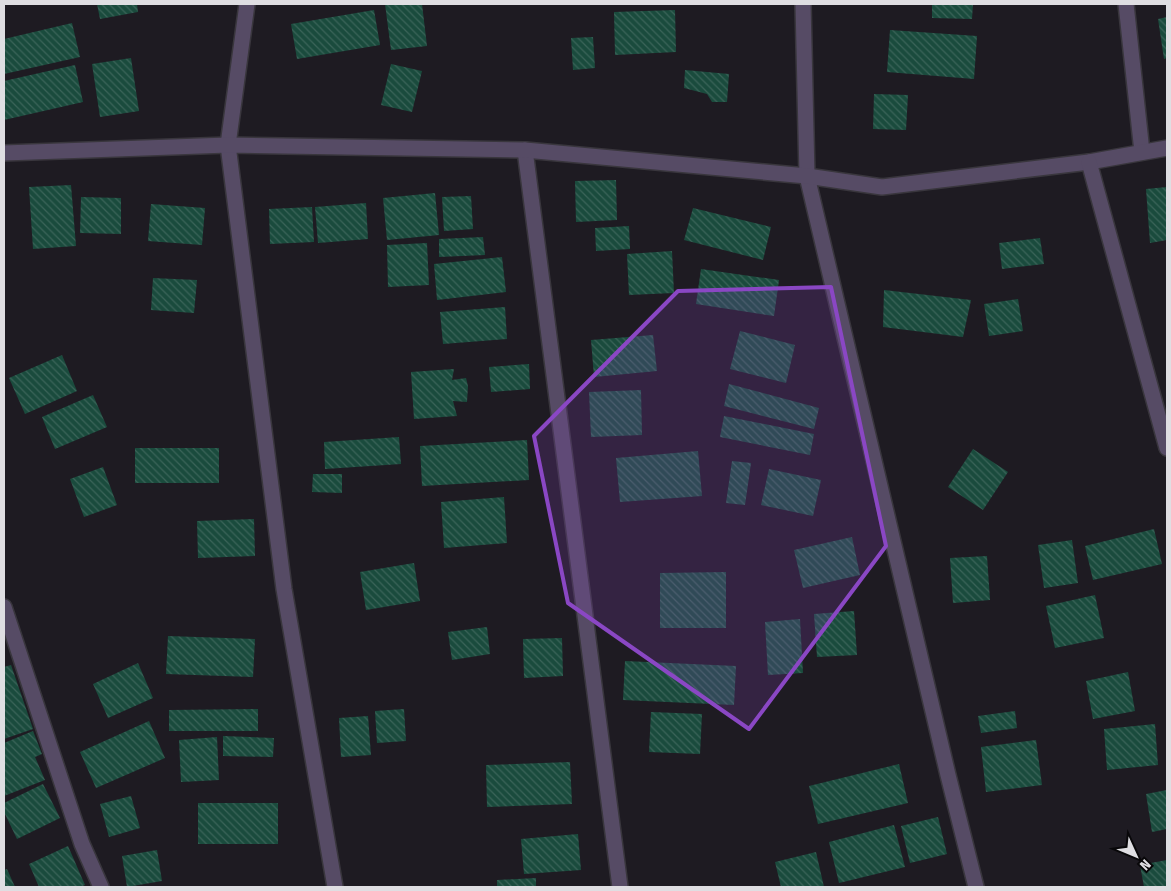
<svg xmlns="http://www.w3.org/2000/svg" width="1171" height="891" viewBox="0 0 1171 891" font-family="'Fira Sans Condensed',sans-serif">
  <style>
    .building { fill: url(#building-back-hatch) }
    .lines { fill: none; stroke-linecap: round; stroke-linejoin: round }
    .street-casing { stroke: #39363d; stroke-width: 18 }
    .street { stroke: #564b65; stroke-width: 15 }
    .marked { fill: #8a47c4; fill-opacity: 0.2; stroke: #8a47c4; stroke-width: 4; stroke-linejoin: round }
  </style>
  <defs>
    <pattern id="building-back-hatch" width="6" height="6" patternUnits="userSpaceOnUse" patternTransform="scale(1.25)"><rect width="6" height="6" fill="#1a4b3d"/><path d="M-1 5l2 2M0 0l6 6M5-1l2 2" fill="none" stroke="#3b6459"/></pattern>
  </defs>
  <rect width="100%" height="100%" fill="#1e1b22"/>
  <g class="building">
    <polygon points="97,4 137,4 138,12 100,19"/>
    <polygon points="385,4 422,4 427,46 391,50"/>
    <polygon points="932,4 973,4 972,19 932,18"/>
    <polygon points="374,10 380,45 297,59 291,24"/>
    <polygon points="675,10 676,52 615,55 614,12"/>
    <polygon points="1167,17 1167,58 1164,59 1158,19"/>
    <polygon points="72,23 80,57 4,74 4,39"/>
    <polygon points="890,30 977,36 974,79 887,72"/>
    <polygon points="593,37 595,68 573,70 571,38"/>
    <polygon points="131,58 139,111 100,117 92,64"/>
    <polygon points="391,64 422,71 412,112 381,105"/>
    <polygon points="75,65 83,102 4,120 4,81"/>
    <polygon points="685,70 729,74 727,102 712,102 707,94 684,88"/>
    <polygon points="874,94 908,95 906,130 873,129"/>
    <polygon points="616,180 617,220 576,222 575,181"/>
    <polygon points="71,185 76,246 33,249 29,187"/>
    <polygon points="1167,187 1167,240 1150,243 1146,189"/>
    <polygon points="435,193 439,235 387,240 383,198"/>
    <polygon points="471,196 473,229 444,231 442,197"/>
    <polygon points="81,197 121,198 121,234 80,233"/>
    <polygon points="366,203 368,239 318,243 315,207"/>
    <polygon points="151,204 205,208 202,245 148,241"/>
    <polygon points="312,207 314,242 270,244 269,209"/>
    <polygon points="693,208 771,227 763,260 684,240"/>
    <polygon points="629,226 630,249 596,251 595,228"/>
    <polygon points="483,237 485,255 439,257 439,239"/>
    <polygon points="1040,238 1044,264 1002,269 999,243"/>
    <polygon points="427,243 429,285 388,287 387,245"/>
    <polygon points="672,251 674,293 629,295 627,254"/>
    <polygon points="502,257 506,292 437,300 434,264"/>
    <polygon points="701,269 779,280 774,316 696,304"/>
    <polygon points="153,278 197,280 194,313 151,310"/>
    <polygon points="884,290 971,300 963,337 883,327"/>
    <polygon points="1018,299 1023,331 989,336 984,304"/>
    <polygon points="505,307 507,339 443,344 440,312"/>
    <polygon points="740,331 795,345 786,383 730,369"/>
    <polygon points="653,335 657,371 594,377 591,340"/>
    <polygon points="62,355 77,391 25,414 9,378"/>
    <polygon points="529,364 530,389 491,392 489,367"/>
    <polygon points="454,369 452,380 466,378 468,386 467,402 453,401 457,416 414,419 411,372"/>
    <polygon points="729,384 819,408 814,429 724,406"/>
    <polygon points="641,390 642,435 591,437 589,392"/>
    <polygon points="93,395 107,427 55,449 42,417"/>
    <polygon points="724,416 814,434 810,455 720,437"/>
    <polygon points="399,437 401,464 325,469 324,442"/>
    <polygon points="527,440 529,480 422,486 420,446"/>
    <rect x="135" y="448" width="84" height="35"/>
    <polygon points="973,449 1008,472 983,510 948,487"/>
    <polygon points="698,451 702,496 620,502 616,458"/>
    <polygon points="732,461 751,463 745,505 726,503"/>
    <polygon points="103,467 117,505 84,517 70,479"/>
    <polygon points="769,469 821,480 813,516 761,505"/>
    <polygon points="313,474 342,474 342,493 312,492"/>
    <polygon points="504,497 507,543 444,548 441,502"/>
    <polygon points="254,519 255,556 198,558 197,521"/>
    <polygon points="1154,529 1162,564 1093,580 1085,546"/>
    <polygon points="852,537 860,575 803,588 794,550"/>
    <polygon points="1072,540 1078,583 1044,588 1038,545"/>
    <polygon points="987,556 990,600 953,603 950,558"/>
    <polygon points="414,563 420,601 366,610 360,572"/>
    <polygon points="726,572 726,628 660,628 660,573"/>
    <polygon points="1095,595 1104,638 1055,648 1046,606"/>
    <polygon points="854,611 857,655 817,657 814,614"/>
    <polygon points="800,619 803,673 768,675 765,622"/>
    <polygon points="487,627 490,654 452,660 448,632"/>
    <polygon points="168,636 255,639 253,677 166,674"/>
    <polygon points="562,638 563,676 524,678 523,639"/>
    <polygon points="625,661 736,666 734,705 623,700"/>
    <polygon points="138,663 153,698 108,718 93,684"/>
    <polygon points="11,665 33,729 4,739 4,667"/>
    <polygon points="1128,672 1135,711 1093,719 1086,681"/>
    <polygon points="258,709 258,731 169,731 169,710"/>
    <polygon points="404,709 406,741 377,743 375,711"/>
    <polygon points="1015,711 1017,728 981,733 978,716"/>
    <polygon points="651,712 702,714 700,754 649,752"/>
    <polygon points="368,716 371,755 341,757 339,718"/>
    <polygon points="149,721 165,758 96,788 80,752"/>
    <polygon points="1155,724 1158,765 1107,770 1104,729"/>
    <polygon points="33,731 42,754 35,757 45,780 4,796 4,743"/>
    <polygon points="223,736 274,738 273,757 223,756"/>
    <polygon points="217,737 219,780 181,782 179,740"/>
    <polygon points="1036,740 1042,785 986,792 981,747"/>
    <polygon points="570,762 572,804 487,807 486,765"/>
    <polygon points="899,764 908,803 818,824 809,786"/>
    <polygon points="43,784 60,818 17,839 4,812 4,803"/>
    <polygon points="1167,790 1167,829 1152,832 1146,794"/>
    <polygon points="131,796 140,828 109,837 100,804"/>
    <rect x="198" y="803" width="80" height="41"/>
    <polygon points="938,817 947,854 910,863 901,826"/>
    <polygon points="894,825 905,867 839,883 829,842"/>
    <polygon points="578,834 581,870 524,874 521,839"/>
    <polygon points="68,846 85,885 80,887 39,887 29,864"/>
    <polygon points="157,850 162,881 127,887 122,856"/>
    <polygon points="816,852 824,887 781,887 775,862"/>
    <polygon points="1167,860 1167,887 1144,887 1140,865"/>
    <polygon points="7,869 15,887 4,887 4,870"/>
    <polygon points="536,878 536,887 497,887 497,880"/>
  </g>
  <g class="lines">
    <defs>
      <g id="street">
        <polyline points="247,4 228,145 284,589 335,887"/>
        <polyline points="803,4 807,176 948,775 976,887"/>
        <polyline points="1126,4 1142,152"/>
        <polyline points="525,150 620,887"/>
        <polyline points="4,153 228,145 525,150 807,176 882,187 1089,162 1167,148"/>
        <polyline points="1089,162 1167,448"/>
        <polyline points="4,607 82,844 101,887"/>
      </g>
    </defs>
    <use href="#street" class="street-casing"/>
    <use href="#street" class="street"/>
  </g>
  <path class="marked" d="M831,287l55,259 -137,183 -181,-126 -34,-167 144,-145z"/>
  <rect width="1171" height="891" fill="none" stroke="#dfdee2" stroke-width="10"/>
  <g transform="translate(1136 856) rotate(134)" stroke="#080709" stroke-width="4" paint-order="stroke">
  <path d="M0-4L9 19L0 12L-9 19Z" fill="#dfdee2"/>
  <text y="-8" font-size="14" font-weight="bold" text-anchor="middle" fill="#dfdee2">N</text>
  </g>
</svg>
